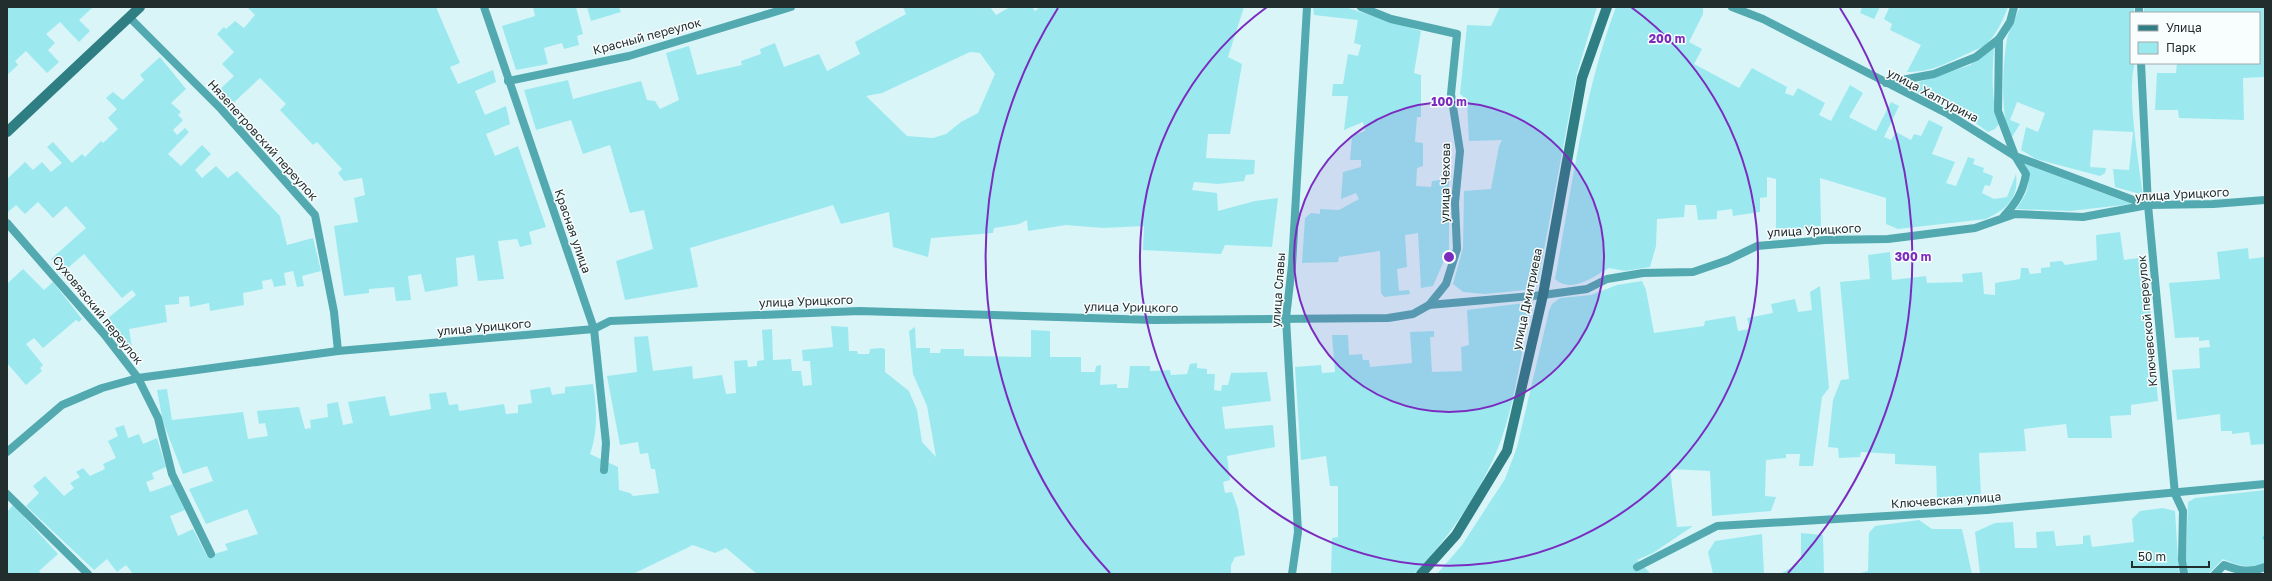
<svg xmlns="http://www.w3.org/2000/svg" width="2272" height="581" viewBox="0 0 2272 581" font-family="'Golos Text',sans-serif">
  <style>
    .green { fill: #9be9ef; fill-rule: evenodd }
    .lines { fill: none; stroke-linecap: round; stroke-linejoin: round }
    .stream { stroke: #46e0ec; stroke-width: 3 }
    .street { stroke: #52a9b0; stroke-width: 8 }
    .secondary { stroke: #2f7e84; stroke-width: 10 }
    .ring { fill: none; stroke: #7b2cbf; stroke-width: 2 }
    .labels { text-anchor: middle; dominant-baseline: central; stroke-width: 3; stroke-linejoin: round; paint-order: stroke }
    .street-label { font-size: 12px; fill: #222d2e; stroke: #f8fdfe }
    .centre { fill: #7b2cbf; stroke: #f8fdfe; stroke-width: 2 }
    .ring-label { font-size: 12px; text-anchor: middle; font-weight: bold; fill: #7b2cbf; stroke: #f8fdfe; stroke-width: 3; stroke-linejoin: round; paint-order: stroke }
  </style>
  <rect width="100%" height="100%" fill="#d9f5f8"/>
  <g class="green">
    <polygon points="7,7 93,7 79,20 90,31 79,42 60,22 46,34 55,43 48,50 59,62 47,73 26,51 15,61 18,65 7,75"/>
    <polygon points="247,7 436,7 460,63 450,67 458,84 493,70 496,82 475,91 485,115 506,106 510,124 486,134 495,156 518,146 546,227 529,232 532,244 520,247 517,239 498,241 504,279 478,281 474,255 456,258 458,286 425,292 421,274 408,276 411,300 396,301 394,287 369,289 369,293 344,296 334,226 358,222 354,198 365,195 362,178 344,181 338,173 342,169 317,142 313,145 280,110 286,104 260,78 230,106 216,93 234,76 222,64 234,52 217,34 224,27 226,29 235,21 244,28 255,15"/>
    <polygon points="533,7 576,7 583,34 577,36 579,45 564,49 562,43 544,48 548,64 516,70 502,26 535,16"/>
    <polygon points="587,7 619,7 621,12 591,21"/>
    <path d="M903,7h87l6,8 14,-8h22l3,4 5,-4h204l-16,50 14,7 -12,70h-22l-2,24 49,2 -1,14 -8,1 -2,6 -26,3 -24,-2 -2,8 25,3 1,18 37,-10 23,-3 -6,49 -47,-2 -4,9 -78,-4 1,-24 -41,2 -37,-3 -38,6 -1,-11 -8,4 -25,4 -1,5 -62,5 -3,19 -35,-10 -4,-35 -48,12 -8,-19 -143,43 8,39 -73,13 -9,-39 37,-12 -9,-39 -14,3 -20,-68 -27,9 -12,-34 -35,10 -12,-40 44,-10 5,19 68,-18 6,19 8,1 5,8 19,-9 -13,-47 23,-7 8,29 45,-10 -1,-4 20,-7 -1,-5 15,-6 9,24 35,-13 8,17 33,-17 -5,-12 51,-28zM970,52l10,1 15,21 -17,39 -17,9 -15,12 -13,4 -26,-2 -41,-40 16,-3z"/>
    <polygon points="1313,7 1345,7 1421,31 1414,73 1421,75 1421,117 1417,117 1415,142 1423,143 1423,166 1417,168 1416,186 1431,187 1432,181 1449,179 1449,249 1433,286 1421,288 1418,233 1405,235 1407,267 1397,269 1399,291 1409,290 1410,294 1384,297 1381,293 1380,251 1339,257 1338,262 1302,263 1305,218 1311,213 1320,214 1320,209 1339,210 1359,199 1356,193 1341,199 1343,172 1361,167 1361,160 1350,160 1352,136 1365,131 1363,122 1344,130 1348,96 1332,96 1333,84 1343,84 1348,54 1358,56 1361,45 1354,43 1358,20 1314,15"/>
    <polygon points="1500,7 1597,7 1577,73 1538,282 1525,290 1485,294 1463,292 1453,284 1463,248 1464,191 1491,189 1499,146 1502,140 1469,141 1467,100 1460,94 1467,25 1491,26"/>
    <path d="M1616,7h87v7l-14,28 13,7 -8,15 45,24 13,-20 35,19 -2,6 8,3 5,-8 27,15 -6,12 12,6 19,-36 13,8 -14,24 27,14 15,-29 8,4 -15,31 7,3 5,-8 15,8 3,-6 7,2 8,-16 14,7 -11,27 23,8 -9,21 10,3 12,-29 7,2 -2,5 11,4 -1,4 10,4 -3,10 -5,-1 -3,8 12,6 13,-2 9,-23c3,24 -9,35 -30,45l-88,10 -12,-5v-26l-66,-20 1,48 -45,6v-53l-9,-2v20l-7,1v14l-27,4 -1,-7 -15,2v8l-19,1 -2,-15h-11l-1,12 -27,2 -1,27 -6,21 -25,4 -16,-3c-16,9 -38,26 -54,11 17,-91 28,-185 61,-272z"/>
    <polygon points="1862,7 1880,7 1874,19 1860,13"/>
    <path d="M1888,7h120c-5,12 -9,23 -18,33 -5,7 -13,9 -21,13 -23,10 -36,19 -62,19l14,-27 -31,-15 2,-6 -8,-5 5,-11z"/>
    <path d="M2020,7h114v6h-3v50h4c-9,26 4,102 8,132l-28,-8 -2,-18 16,1 4,-38 -40,-2 -3,37 16,1 -1,5 -5,3 -64,-17 -15,-9 5,-23 12,5 7,-19 -28,-11 -7,18 10,4 -8,13c-13,-17 -9,-76 -5,-98 2,-10 9,-22 13,-32z"/>
    <polygon points="2144,7 2265,7 2265,77 2243,78 2244,120 2179,118 2178,110 2155,110 2157,73 2176,73 2177,63 2259,63 2259,13 2144,13"/>
    <path d="M1994,48c-2,25 -3,51 5,76l-4,5 -7,3 -43,-31h-10l-28,-12 3,-4 60,-20z"/>
    <polygon points="160,57 186,89 171,103 181,112 178,115 183,120 173,130 177,135 185,128 189,132 168,154 181,166 202,145 211,154 195,170 202,178 216,166 228,178 237,171 280,216 287,245 313,238 321,271 302,276 304,286 297,287 293,271 284,273 286,285 274,287 272,279 262,281 263,289 243,293 244,305 210,311 209,303 190,307 189,296 179,297 179,304 165,305 167,322 129,329 133,354 107,319 136,295 132,290 122,298 84,254 63,272 51,259 86,228 66,206 53,218 38,202 25,214 16,205 7,213 7,179 25,162 33,170 42,162 51,172 62,163 47,147 53,142 72,163 82,154 85,157 101,141 103,143 118,129 108,118 117,109 106,98 113,92 123,100 144,80 140,75"/>
    <path d="M2025,164l107,40 -62,7 -54,-2c11,-15 17,-28 9,-45z"/>
    <polygon points="2120,232 2124,260 2146,257 2158,401 2131,405 2131,415 2110,416 2112,438 2068,438 2066,424 2024,429 2026,451 1979,453 1981,497 1937,499 1936,466 1895,464 1895,454 1861,452 1860,457 1839,458 1838,448 1828,447 1833,400 1841,380 1849,379 1840,282 1870,279 1868,255 1890,252 1892,280 1926,276 1927,283 1963,282 1962,274 1982,272 1984,294 1995,295 1995,283 2020,279 2021,268 2028,268 2030,274 2041,273 2041,268 2050,267 2050,262 2062,261 2065,265 2097,260 2096,235"/>
    <polygon points="2248,248 2249,259 2265,257 2265,444 2251,445 2249,432 2232,434 2232,431 2221,431 2220,414 2177,420 2172,370 2200,368 2199,348 2210,347 2209,340 2199,341 2199,337 2175,338 2169,283 2220,279 2217,252"/>
    <polygon points="23,269 44,290 53,282 82,319 79,322 76,320 43,348 34,338 26,344 43,365 40,368 42,371 26,385 7,363 7,284"/>
    <polygon points="1642,281 1646,290 1654,333 1704,326 1705,321 1735,316 1738,331 1750,329 1747,318 1773,313 1771,304 1795,299 1798,312 1812,310 1810,292 1820,286 1829,388 1822,397 1813,466 1799,466 1800,454 1786,454 1786,458 1766,460 1765,496 1776,497 1771,511 1712,516 1710,471 1670,469 1677,527 1693,526 1653,553 1637,560 1651,574 1437,574 1462,545 1505,479 1517,447 1549,311 1552,304 1560,298 1591,295 1617,285"/>
    <path d="M1525,303l6,5c-11,47 -16,100 -35,145 -20,45 -48,86 -82,121h-83l1,-36 6,-1v-51h-8l-4,-30 -25,4 -6,-93 26,-2 1,8 13,-1 -3,-37h16l1,20 13,-1 1,6h6l1,7 42,-4 -2,-31 24,-1v6h-4l2,35 30,-1 -1,-24 8,-2 -2,-35z"/>
    <path d="M831,326l17,1 1,24h8l1,3h11l1,-5 11,-1 4,1v23l24,19 8,19 5,32 14,15 -9,-51 -14,-32 -4,-43 6,-4 1,21h14v5h10l1,-4h23v7l67,1v-27l19,1v26h31v15h14l1,-6 5,-1 -1,20 17,-1v4h11l2,-22h20v5l20,-1 1,5 16,-1 3,-10 7,-1v5l10,1v5h8l-1,16 7,1 1,-6h6l3,-12 36,-1 4,29 -49,6 3,22 48,-4 2,22 -48,9 3,24 -7,2 2,11 7,-1 6,17 7,46 -10,2 -4,8v9h-474l-31,-26 -11,5 -22,-8 -60,29h-500l-7,-9 -9,7 -10,-13 -13,11 -68,-64 13,-13 -6,-7 12,-10 19,20 10,-8 -4,-5 10,-6 -4,-5 7,-4 7,8 15,-7 -2,-5 13,-6 -8,-17 10,-5 -3,-8 9,-3 4,13 11,-4 4,10 14,-6 9,29 -14,6 2,6 -8,3 4,10 23,-8 12,26 -15,6 8,20 15,-7 14,27 21,-6 -3,-6 33,-10 -11,-25 -41,15 -17,-35 24,-8 -6,-15 -24,8 -20,-52 -6,-32 10,-1 5,31 71,-8 5,27 20,-3 -3,-13 -6,1 -2,-13 42,-4 6,22 6,-1 -1,-8 18,-3 -1,-13 11,-2 5,23 10,-2 -5,-21 37,-6 5,20 41,-7 -2,-15 17,-2 3,13 9,-1 1,7 45,-7 2,10 12,-1v-8l14,-2 -2,-13 20,-3 2,8 13,-2v-6l28,-3c4,23 5,48 -3,70l28,13 1,23 11,3 3,3 26,-3 -4,-24h-4l-3,-16 -8,1 -2,-12 -18,3 -13,-69 30,-4 -3,-35 14,-1 5,35 39,-5 1,13 29,-4 4,19 10,-1 -2,-32 13,-1 1,7 9,-1v-5l7,-1 -2,-30 10,-1 1,31 18,-1 1,12h9l2,15 9,-1 -2,-24h-7l-1,-11 31,-3z"/>
    <path d="M2265,490v73c-16,6 -27,3 -42,-4l-15,15h-20l-2,-14 2,-58 7,-4z"/>
    <polygon points="13,505 58,554 39,571 41,574 7,574 7,512"/>
    <polygon points="2163,508 2175,511 2179,574 1980,574 1975,532 1995,523 2013,522 2015,548 2037,548 2036,532 2054,531 2056,546 2083,544 2083,536 2090,535 2092,547 2134,542 2132,519 2140,511"/>
    <polygon points="1919,520 1932,529 1962,529 1972,574 1856,574 1868,571 1869,533 1875,526"/>
    <polygon points="1801,533 1823,535 1824,574 1780,574 1801,562"/>
    <polygon points="1762,534 1764,574 1713,574 1708,552 1715,541"/>
  </g>
  <g class="lines">
    <polyline class="stream" points="2264,538 2265,537"/>
    <g class="street">
      <polyline points="484,7 594,329 606,443 604,470"/>
      <polyline points="1361,7 1391,19 1457,34 1451,94 1460,151 1455,203 1457,249 1446,284 1429,305"/>
      <polyline points="1732,7 1763,19 1948,114 2015,156 2147,205"/>
      <polyline points="2139,7 2139,13"/>
      <polyline points="129,17 221,109 315,215 334,312 338,351"/>
      <polyline points="2141,63 2148,205 2175,494 2183,511 2182,560 2184,574"/>
      <polyline points="508,81 629,56 791,7"/>
      <polyline points="1886,83 1934,74 1976,57 1999,39"/>
      <path d="M2004,216c12,-13 19,-24 22,-42l-11,-18 -17,-45 1,-72 11,-17 4,-15"/>
      <polyline points="7,223 104,334 138,378 158,418 172,474 211,554"/>
      <polyline points="7,452 62,405 102,388 138,378 338,351 594,329 610,321 859,311 1154,320 1388,318 1413,314 1429,305 1543,295 1587,289 1607,279 1643,273 1693,272 1728,260 1757,246 1825,240 1888,239 1975,228 2015,214 2083,217 2148,205 2213,204 2265,200"/>
      <polyline points="7,494 88,574"/>
      <polyline points="1637,567 1717,526 1987,510 2265,484"/>
      <polyline points="1292,574 1298,532 1286,318 1292,265 1307,7"/>
      <path d="M2215,574l9,-9c15,6 26,8 41,2"/>
    </g>
    <g class="secondary">
      <polyline points="7,132 140,7"/>
      <polyline points="1421,574 1456,535 1507,451 1543,295 1582,78 1607,7"/>
    </g>
  </g>
  <circle cx="1449" cy="257" r="155" fill="#7b2cbf" fill-opacity=".12"/>
  <g class="ring">
    <circle cx="1449" cy="257" r="155"/>
    <path d="M1631 7A309 309 0 1 1 1267 7"/>
    <path d="M1110 573A464 464 0 0 1 1058 8M1840 8A464 464 0 0 1 1788 573"/>
  </g>
  <g class="labels">
    <g class="street-label">
      <text transform="translate(647 36) rotate(-15)">Красный переулок</text>
      <text transform="translate(1933 95) rotate(28)">улица Халтурина</text>
      <text transform="translate(263 140) rotate(48)">Нязепетровский переулок</text>
      <text transform="translate(1445 183) rotate(-89)">улица Чехова</text>
      <text transform="translate(2182 194) rotate(-3)">улица Урицкого</text>
      <text transform="translate(1814 230) rotate(-3)">улица Урицкого</text>
      <text transform="translate(573 231) rotate(71)">Красная улица</text>
      <text transform="translate(1278 290) rotate(-86)">улица Славы</text>
      <text transform="translate(1527 299) rotate(-78)">улица Дмитриева</text>
      <text transform="translate(806 301) rotate(-2)">улица Урицкого</text>
      <text transform="translate(1131 307) rotate(1)">улица Урицкого</text>
      <text transform="translate(98 310) rotate(51)">Суховязский переулок</text>
      <text transform="translate(2147 321) rotate(-95)">Ключевской переулок</text>
      <text transform="translate(484 327) rotate(-5)">улица Урицкого</text>
      <text transform="translate(1946 500) rotate(-4)">Ключевская улица</text>
    </g>
  </g>
  <circle cx="1449" cy="257" r="6" class="centre"/>
  <g class="ring-label">
    <text x="1667" y="43">200 m</text>
    <text x="1449" y="106">100 m</text>
    <text x="1913" y="261">300 m</text>
  </g>
  <rect width="2272" height="581" fill="none" stroke="#222d2e" stroke-width="16"/>
  <rect x="2130" y="12" width="130" height="52" fill="#f8fdfe" stroke="#a2aaab"/>
  <rect x="2138" y="25" width="20" height="6" fill="#2f7e84" stroke="#a2aaab"/>
  <text x="2166" y="32" font-size="12" fill="#222d2e">Улица</text>
  <rect x="2138" y="42" width="20" height="12" fill="#9be9ef" stroke="#a2aaab"/>
  <text x="2166" y="52" font-size="12" fill="#222d2e">Парк</text>
  <path d="M2132 561v6h77v-6" fill="none" stroke="#222d2e" stroke-width="2"/>
  <text x="2138" y="561" font-size="12" fill="#222d2e" stroke="#f8fdfe" stroke-width="3" paint-order="stroke">50 m</text>
</svg>
